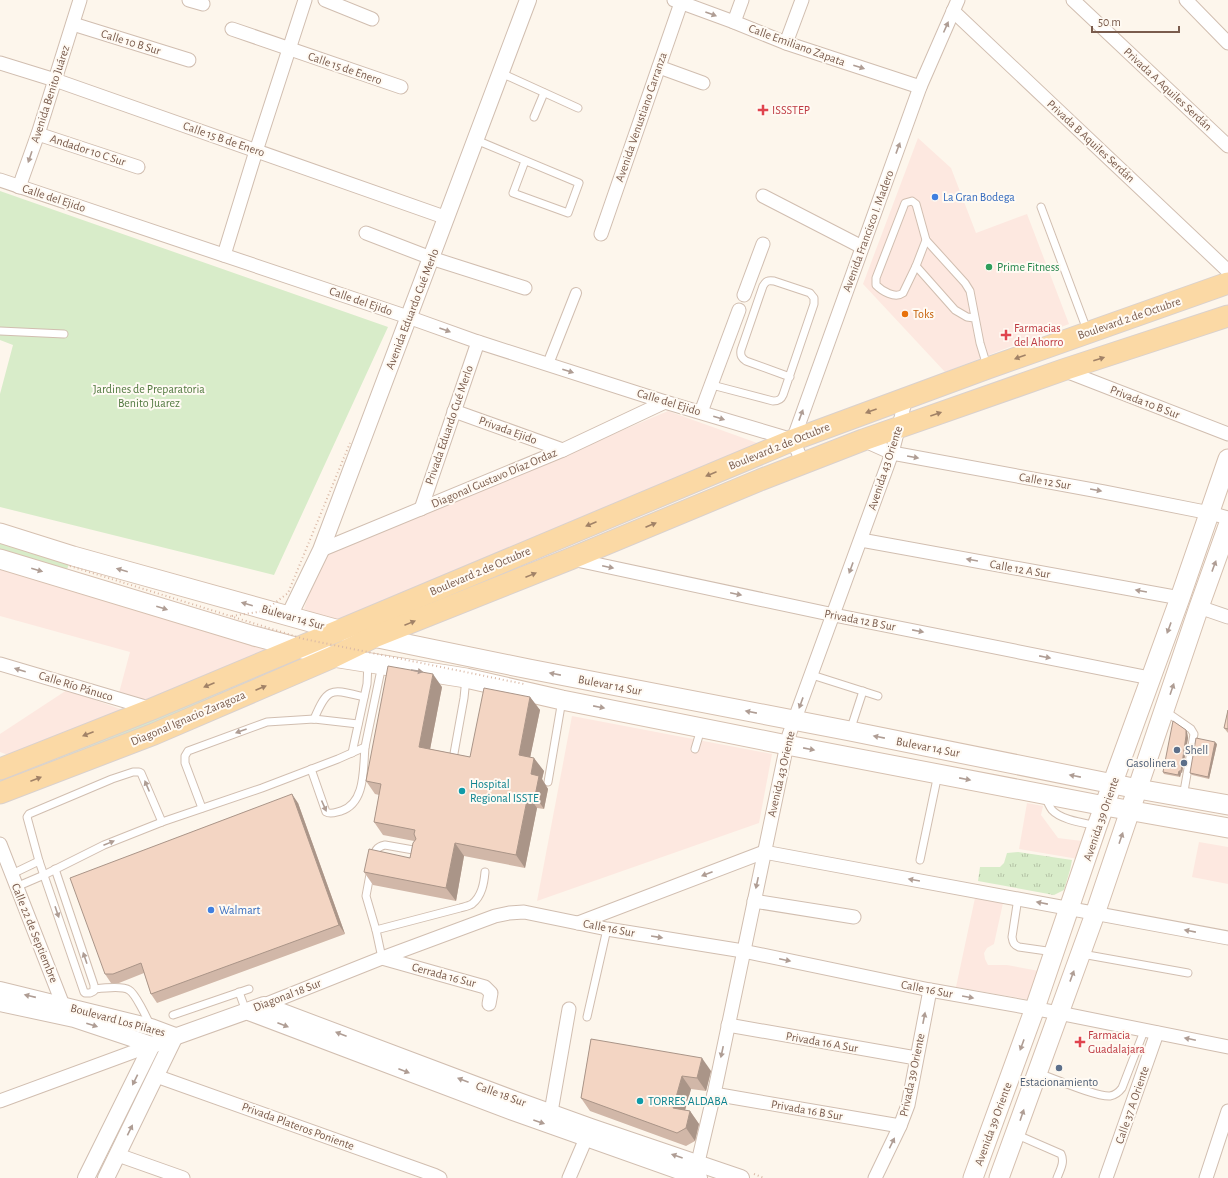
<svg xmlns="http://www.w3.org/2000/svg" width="1228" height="1178" viewBox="0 0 1228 1178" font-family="'Alegreya Sans',sans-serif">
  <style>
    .commercial { fill: #fde8e0 }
    .grass { fill: url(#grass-tufts) }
    .green { fill: #d8ecc9 }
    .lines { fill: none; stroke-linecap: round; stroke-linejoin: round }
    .service-casing { stroke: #d1beb0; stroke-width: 9 }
    .pedestrian-casing { stroke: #d1beb0; stroke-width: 12 }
    .minor-casing { stroke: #d1beb0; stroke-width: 15 }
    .tertiary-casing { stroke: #d1beb0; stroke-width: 18 }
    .secondary-casing { stroke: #d6c0b0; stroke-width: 21 }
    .primary-casing { stroke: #dad1cd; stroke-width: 23 }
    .path { stroke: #d9b8a5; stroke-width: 2; stroke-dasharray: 1 3; stroke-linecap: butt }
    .service { stroke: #fff; stroke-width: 7 }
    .pedestrian { stroke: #fff; stroke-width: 10 }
    .minor { stroke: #fff; stroke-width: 13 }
    .tertiary { stroke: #fff; stroke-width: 16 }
    .secondary { stroke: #fff; stroke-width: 19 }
    .primary { stroke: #fbd9a5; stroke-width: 21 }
    .path-bridge { stroke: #d9b8a5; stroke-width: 2; stroke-dasharray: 1 3; stroke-linecap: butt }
    .wall { fill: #d1b7a8 }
    .shaded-wall { fill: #aa9588 }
    .building { fill: #f3d5c3; stroke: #aa9588 }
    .oneway { fill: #af9d94 }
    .oneway2 { fill: #a18267 }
    .health-dot { fill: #e0444e; stroke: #fffaf3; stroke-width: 1.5 }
    .shop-dot { fill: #3f7fe0; stroke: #fffaf3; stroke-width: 1.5 }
    .leisure-dot { fill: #2e9e5b; stroke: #fffaf3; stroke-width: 1.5 }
    .food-dot { fill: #e8710a; stroke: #fffaf3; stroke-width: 1.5 }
    .service-dot { fill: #5c6f8a; stroke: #fffaf3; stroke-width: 1.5 }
    .culture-dot { fill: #0f9aa8; stroke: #fffaf3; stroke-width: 1.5 }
    .labels { text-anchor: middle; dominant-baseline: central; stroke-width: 4; stroke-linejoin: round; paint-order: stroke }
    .street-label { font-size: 12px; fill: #7a5c4d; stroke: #fffaf3 }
    .health-label { font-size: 12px; fill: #be3a42; stroke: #fffaf3; text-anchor: start }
    .shop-label { font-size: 12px; fill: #366cbe; stroke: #fffaf3; text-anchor: start }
    .leisure-label { font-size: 12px; fill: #27864d; stroke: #fffaf3; text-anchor: start }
    .food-label { font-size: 12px; fill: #c56008; stroke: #fffaf3; text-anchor: start }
    .park-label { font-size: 12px; fill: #537a41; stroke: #fffaf3 }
    .service-label { font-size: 12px; fill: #4e5e75; stroke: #fffaf3; text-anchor: start }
    .culture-label { font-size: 12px; fill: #0d838f; stroke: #fffaf3; text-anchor: start }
  </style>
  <defs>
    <pattern id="grass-tufts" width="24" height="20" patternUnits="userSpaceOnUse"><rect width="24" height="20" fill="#d8ecc9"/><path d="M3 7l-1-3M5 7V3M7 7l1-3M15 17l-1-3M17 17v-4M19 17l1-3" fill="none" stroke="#b4c2a5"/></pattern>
  </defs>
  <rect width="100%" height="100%" fill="#fdf6ec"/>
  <g class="commercial">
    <polygon points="918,138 951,168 976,233 1027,214 1069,324 945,372 863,284"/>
    <polygon points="668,411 760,444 341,624 304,609 320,558"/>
    <polygon points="0,568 276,653 145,700 119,693 130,652 0,616"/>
    <polygon points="67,690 123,710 11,756 0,752 0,734"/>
    <polygon points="572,716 772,754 759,823 537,901"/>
    <polygon points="1027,803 1043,806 1041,815 1058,838 1082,841 1078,859 1019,849"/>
    <polygon points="1199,842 1228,847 1228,884 1192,877"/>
    <polygon points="975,898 1003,903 994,944 987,948 984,953 985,959 988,965 1007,965 1039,971 1031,1000 956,987"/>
  </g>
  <polygon class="grass" points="1018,852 1072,860 1070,870 1064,890 1054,895 978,881 980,867 1000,867 1004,863 1007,853"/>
  <g class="green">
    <polygon points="0,191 388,327 274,575 0,507 0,394 13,345 0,340"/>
    <polygon points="0,537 71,557 65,576 0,556"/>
    <polygon points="297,654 305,663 0,790 0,771"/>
  </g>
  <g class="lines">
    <defs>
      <g id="service">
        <polyline points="501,73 578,108"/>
        <polyline points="534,117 544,93"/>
        <polyline points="476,140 579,183 568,213 513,193 525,161"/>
        <polyline points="1041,207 1087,330"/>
        <polyline points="916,266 926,240"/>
        <path d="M974,318l-7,-1 -12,-7 -39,-44 -13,27c-8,6 -21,-2 -27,-8v-7l29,-75 7,-2 4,3 10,36 39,43 5,8 10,52 7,23"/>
        <polyline points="0,331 64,334"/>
        <path d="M712,385l61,16c5,0 8,-1 10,-6l31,-91v-6l-4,-5 -36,-12c-6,-1 -8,0 -11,5l-22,64c-1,6 1,8 5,11l44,16"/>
        <polyline points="812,675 878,696"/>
        <polyline points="1165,711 1191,729 1194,734 1183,797"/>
        <path d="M314,719c14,-33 17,-30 50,-22"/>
        <polyline points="850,731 863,691"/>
        <polyline points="695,749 701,729"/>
        <polyline points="352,753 367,684 368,663"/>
        <polyline points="453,759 464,698 466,678"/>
        <path d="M311,769l15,43c5,3 10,0 15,-1 25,-8 22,-43 24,-64"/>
        <polyline points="548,782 562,700"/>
        <path d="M1045,796c2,5 4,10 7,14 9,10 32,13 45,16"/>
        <polyline points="202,808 185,763 185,756 188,751 267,722 314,719 358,724"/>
        <path d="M373,859c2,-8 3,-12 12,-14l34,6"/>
        <polyline points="920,860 938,774"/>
        <polyline points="55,869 94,985 94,991 90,993 85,993 84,992 39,861 27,817 29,814 112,779 133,772 139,772 141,773 162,822"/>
        <polyline points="371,869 366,896 376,930 382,958"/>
        <polyline points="12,874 39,861"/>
        <polyline points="16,887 44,875 104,845 162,822 262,788 338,759 365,747 382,665"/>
        <path d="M1018,898l-6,39c1,6 2,8 7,10l35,5"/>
        <path d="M376,930l84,-22c3,-1 9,-2 12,-4 10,-8 12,-21 13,-32"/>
        <polyline points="1082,954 1188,973"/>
        <path d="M95,989c8,-1 28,-3 34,1 6,3 18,28 21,35"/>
        <polyline points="239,992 246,1011"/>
        <polyline points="173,1015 249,989"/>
        <polyline points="587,1017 607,929"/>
        <path d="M1038,1073c15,5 58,24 72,23 6,-1 9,-4 12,-8l22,-57"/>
        <path d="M1015,1134l46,20c4,8 -1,16 -4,24"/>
      </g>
      <polyline id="pedestrian" points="548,364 576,293"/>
      <g id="minor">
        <polyline points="189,0 203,4"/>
        <polyline points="325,0 372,19"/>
        <polyline points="674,0 734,22 786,43 920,87"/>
        <polyline points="1073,0 1228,146"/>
        <polyline points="1186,0 1228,43"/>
        <polyline points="953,11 1228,271"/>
        <polyline points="734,22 742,0"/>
        <polyline points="73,24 189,60"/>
        <polyline points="232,29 401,87"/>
        <polyline points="786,43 802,0"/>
        <polyline points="0,63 55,80 447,218"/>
        <polyline points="659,67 703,83"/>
        <polyline points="38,134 138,167"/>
        <polyline points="0,180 408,317 478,342 665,402 793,440"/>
        <polyline points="19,187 38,134 80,0"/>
        <polyline points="763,196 862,247"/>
        <polyline points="366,233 431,258 525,288"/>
        <polyline points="601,234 682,0"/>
        <polyline points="224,255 256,151 305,0"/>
        <polyline points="744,295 763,244"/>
        <polyline points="1063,370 1228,434"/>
        <polyline points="454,411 563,450"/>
        <polyline points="701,412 739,310"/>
        <polyline points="863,440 892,453 1104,492 1210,513 1228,518"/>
        <polyline points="803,464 793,440 920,87 958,0"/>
        <polyline points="421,509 478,342"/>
        <polyline points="861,540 1180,598"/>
        <polyline points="321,550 563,450 665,402"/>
        <polyline points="572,559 834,615 1150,678"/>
        <polyline points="1199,607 1228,617"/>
        <polyline points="0,664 152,709"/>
        <polyline points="0,844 63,1005 67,1011"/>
        <polyline points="754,901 854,917"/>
        <polyline points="578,923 764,852 1228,938"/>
        <polyline points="382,958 485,987 491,993 489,1004"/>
        <polyline points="264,1005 382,958 495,916 509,913 524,912 607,929 743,951 930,990 1059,1013 1228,1047"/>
        <polyline points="728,1025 916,1058"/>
        <polyline points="156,1076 434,1175 440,1178"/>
        <polyline points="714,1094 900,1126"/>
        <polyline points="0,1101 152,1045"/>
        <polyline points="551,1112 569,1009"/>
        <polyline points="118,1155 183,1178"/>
        <polyline points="698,1162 714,1094 789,735 892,453 906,398"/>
        <polyline points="569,1178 590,1129"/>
        <polyline points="875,1178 900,1126 908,1105 930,990"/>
        <polyline points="1106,1178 1157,1033"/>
        <polyline points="1206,1178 1228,1111"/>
      </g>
      <g id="tertiary">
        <polyline points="289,616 321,550 528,0"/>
        <polyline points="0,990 151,1027 175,1036"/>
        <polyline points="0,1003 74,1019 152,1045"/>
        <polyline points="246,1011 513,1112 699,1178"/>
        <polyline points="152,1045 264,1005 516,1100 591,1127 741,1178"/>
        <polyline points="86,1178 152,1045"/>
        <polyline points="106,1178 175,1036"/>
      </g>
      <g id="secondary">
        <polyline points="0,533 73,556 339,630 529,669 850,731 1138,789 1228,805"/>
        <polyline points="0,559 254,636 333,657 466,678 562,700 787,745 1105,806 1228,828"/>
        <polyline points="973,1178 1035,1008 1097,826 1180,598 1228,459"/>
        <polyline points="999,1178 1095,914 1199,607 1228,526"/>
      </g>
      <g id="primary">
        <polyline points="0,769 152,709 793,440 988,368 1228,283"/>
        <polyline points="0,793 154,734 333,657 374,637 570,559 760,480 863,440 1063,370 1228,316"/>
      </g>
    </defs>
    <use href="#service" class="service-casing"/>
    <use href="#pedestrian" class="pedestrian-casing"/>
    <use href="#minor" class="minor-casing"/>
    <use href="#tertiary" class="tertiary-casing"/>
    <use href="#secondary" class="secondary-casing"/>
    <use href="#primary" class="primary-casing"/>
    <polyline class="path" points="754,1174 764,1178"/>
    <use href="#service" class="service"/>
    <use href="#pedestrian" class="pedestrian"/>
    <use href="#minor" class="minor"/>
    <use href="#tertiary" class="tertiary"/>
    <use href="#secondary" class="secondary"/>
    <use href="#primary" class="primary"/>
    <g class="path-bridge">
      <polyline points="70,566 304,639 524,684"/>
      <polyline points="232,616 264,611 288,593 350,443"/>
    </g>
  </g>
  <g class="wall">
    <polygon points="442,687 430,749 470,757 530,697 540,710 530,757 544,771 542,779 548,789 544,809 537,808 525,868 464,856 456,901 373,885 364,872 410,858 414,841 383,835 374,822 379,795 375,794 366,781"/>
    <polygon points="1228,710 1228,733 1224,728"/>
    <polygon points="1186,730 1187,732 1188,738 1182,773 1181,773 1180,777 1164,774 1163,772"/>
    <polygon points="1217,744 1209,779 1192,775 1190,773"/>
    <polygon points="298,803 345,934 157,1003 151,994 144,973 119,983 111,983 105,974"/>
    <polygon points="591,1039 711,1071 706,1091 691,1089 685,1110 690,1111 699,1124 695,1141 686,1146 590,1111 581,1098"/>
  </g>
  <g class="shaded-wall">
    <polygon points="433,674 442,687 428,760 419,747"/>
    <polygon points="530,697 540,710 528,768 519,755"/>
    <polygon points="1186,730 1187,732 1188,738 1182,773 1181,771"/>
    <polygon points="1215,742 1217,744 1209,779 1208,777"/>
    <polygon points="534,758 544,771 542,779 548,789 544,809 535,796 531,774"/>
    <polygon points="1179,771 1181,773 1180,777 1178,775"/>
    <polygon points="292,794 298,803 345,934 339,925"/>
    <polygon points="528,795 537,808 525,868 516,855"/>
    <polygon points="455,843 464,856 456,901 446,888"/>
    <polygon points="702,1058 711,1071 706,1091 697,1078"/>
    <polygon points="682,1076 691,1089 682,1121 673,1108"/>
    <polygon points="690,1111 699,1124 695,1141 686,1128"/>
  </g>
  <g class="building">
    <polygon points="388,666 433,674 419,747 470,757 484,688 530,697 519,755 534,758 531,774 539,776 535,796 528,795 516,855 455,843 446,888 364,872 369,849 410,858 413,843 416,839 414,834 415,830 374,822 381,784 366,781"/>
    <polygon points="1228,710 1228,729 1224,728"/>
    <polygon points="1173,721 1186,730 1186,736 1181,771 1179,771 1178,775 1163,772"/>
    <polygon points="1196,738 1215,742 1208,777 1190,773"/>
    <polygon points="292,794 339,925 151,994 141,963 113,974 105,974 70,878"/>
    <polygon points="591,1039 702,1058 697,1078 682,1076 673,1108 690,1111 686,1128 677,1133 581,1098"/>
  </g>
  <defs><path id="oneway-solid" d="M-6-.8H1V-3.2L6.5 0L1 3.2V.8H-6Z"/></defs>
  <g class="oneway">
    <use href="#oneway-solid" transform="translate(711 14) rotate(20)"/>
    <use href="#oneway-solid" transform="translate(946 27) rotate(-66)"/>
    <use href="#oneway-solid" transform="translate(859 67) rotate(18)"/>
    <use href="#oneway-solid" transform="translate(898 148) rotate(-70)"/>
    <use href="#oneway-solid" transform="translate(30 157) rotate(109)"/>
    <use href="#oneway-solid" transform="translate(445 330) rotate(20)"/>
    <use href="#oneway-solid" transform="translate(568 371) rotate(18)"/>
    <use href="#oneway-solid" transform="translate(801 415) rotate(-70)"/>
    <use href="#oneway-solid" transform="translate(719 418) rotate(17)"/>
    <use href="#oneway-solid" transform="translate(913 457) rotate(10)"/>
    <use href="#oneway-solid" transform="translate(1096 490) rotate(10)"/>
    <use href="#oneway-solid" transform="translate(972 560) rotate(-170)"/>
    <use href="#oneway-solid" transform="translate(1214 566) rotate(-70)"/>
    <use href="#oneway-solid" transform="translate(608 567) rotate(12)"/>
    <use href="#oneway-solid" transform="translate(851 568) rotate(110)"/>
    <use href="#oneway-solid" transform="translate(37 570) rotate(16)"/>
    <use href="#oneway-solid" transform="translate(122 570) rotate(-164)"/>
    <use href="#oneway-solid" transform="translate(1141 591) rotate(-170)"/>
    <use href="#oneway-solid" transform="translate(736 594) rotate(12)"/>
    <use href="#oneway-solid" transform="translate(247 604) rotate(-164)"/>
    <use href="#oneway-solid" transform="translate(162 608) rotate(17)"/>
    <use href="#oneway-solid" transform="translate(1169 628) rotate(110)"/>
    <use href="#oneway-solid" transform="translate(918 631) rotate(11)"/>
    <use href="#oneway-solid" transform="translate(1045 657) rotate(11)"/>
    <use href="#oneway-solid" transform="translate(20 670) rotate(-163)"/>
    <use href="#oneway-solid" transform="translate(417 671) rotate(9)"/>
    <use href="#oneway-solid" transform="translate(555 674) rotate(-169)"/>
    <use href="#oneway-solid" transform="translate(1172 689) rotate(-71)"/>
    <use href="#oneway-solid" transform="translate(801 703) rotate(110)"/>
    <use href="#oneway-solid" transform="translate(599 707) rotate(11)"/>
    <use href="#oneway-solid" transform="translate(751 712) rotate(-169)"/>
    <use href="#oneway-solid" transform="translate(241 731) rotate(160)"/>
    <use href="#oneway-solid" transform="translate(879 737) rotate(-169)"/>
    <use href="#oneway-solid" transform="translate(809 749) rotate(11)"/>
    <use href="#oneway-solid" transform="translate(1075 776) rotate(-169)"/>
    <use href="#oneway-solid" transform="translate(965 779) rotate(11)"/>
    <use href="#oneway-solid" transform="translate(147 786) rotate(-113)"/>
    <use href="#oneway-solid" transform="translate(324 806) rotate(66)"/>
    <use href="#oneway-solid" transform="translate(1121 838) rotate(-71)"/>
    <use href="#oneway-solid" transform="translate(109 843) rotate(-22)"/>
    <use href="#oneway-solid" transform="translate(707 874) rotate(159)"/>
    <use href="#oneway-solid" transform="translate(914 880) rotate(-170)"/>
    <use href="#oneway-solid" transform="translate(757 883) rotate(102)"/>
    <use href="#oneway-solid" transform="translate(1042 903) rotate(-169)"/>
    <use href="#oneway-solid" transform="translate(57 912) rotate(71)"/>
    <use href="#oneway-solid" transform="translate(1190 931) rotate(-169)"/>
    <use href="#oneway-solid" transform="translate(657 937) rotate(9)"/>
    <use href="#oneway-solid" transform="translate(85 958) rotate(-109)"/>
    <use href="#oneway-solid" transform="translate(785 960) rotate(12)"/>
    <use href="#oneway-solid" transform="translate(1072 976) rotate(-70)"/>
    <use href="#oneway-solid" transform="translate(30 996) rotate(-167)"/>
    <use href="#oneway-solid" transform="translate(968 997) rotate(10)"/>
    <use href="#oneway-solid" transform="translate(924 1018) rotate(-79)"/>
    <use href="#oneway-solid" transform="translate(92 1025) rotate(18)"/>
    <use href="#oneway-solid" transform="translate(283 1025) rotate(21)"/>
    <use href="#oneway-solid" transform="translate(341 1034) rotate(-159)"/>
    <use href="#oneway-solid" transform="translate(1190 1039) rotate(-168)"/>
    <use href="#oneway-solid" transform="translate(1022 1045) rotate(110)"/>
    <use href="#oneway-solid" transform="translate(722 1052) rotate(102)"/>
    <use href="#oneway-solid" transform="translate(404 1071) rotate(21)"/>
    <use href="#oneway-solid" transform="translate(135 1080) rotate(116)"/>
    <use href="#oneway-solid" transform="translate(463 1080) rotate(-159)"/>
    <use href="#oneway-solid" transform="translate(1022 1115) rotate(-71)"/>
    <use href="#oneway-solid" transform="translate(539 1122) rotate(19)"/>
    <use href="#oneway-solid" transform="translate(130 1130) rotate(-64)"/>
    <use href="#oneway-solid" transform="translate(892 1143) rotate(-64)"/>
    <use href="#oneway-solid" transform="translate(677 1156) rotate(-161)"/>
  </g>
  <g class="oneway2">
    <use href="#oneway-solid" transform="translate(1020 357) rotate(160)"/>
    <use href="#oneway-solid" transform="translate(1099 359) rotate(-18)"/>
    <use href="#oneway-solid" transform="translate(871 411) rotate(160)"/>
    <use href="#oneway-solid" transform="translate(936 414) rotate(-19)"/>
    <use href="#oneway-solid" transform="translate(711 474) rotate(157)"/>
    <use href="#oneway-solid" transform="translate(591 524) rotate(157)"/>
    <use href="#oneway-solid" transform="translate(651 525) rotate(-23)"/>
    <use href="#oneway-solid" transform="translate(531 575) rotate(-22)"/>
    <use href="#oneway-solid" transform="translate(410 623) rotate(-22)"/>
    <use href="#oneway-solid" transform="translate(209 685) rotate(157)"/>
    <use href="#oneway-solid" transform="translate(261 688) rotate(-23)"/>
    <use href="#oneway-solid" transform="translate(88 734) rotate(159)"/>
    <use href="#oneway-solid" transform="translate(36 779) rotate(-21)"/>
  </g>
  <g class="health-dot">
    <path d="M761 104h4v4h4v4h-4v4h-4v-4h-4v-4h4z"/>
    <path d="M1004 329h4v4h4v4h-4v4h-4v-4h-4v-4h4z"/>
    <path d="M1078 1036h4v4h4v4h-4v4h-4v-4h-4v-4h4z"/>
  </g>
  <g class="shop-dot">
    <circle cx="935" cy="197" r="4"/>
    <circle cx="211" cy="910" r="4"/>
  </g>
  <circle class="leisure-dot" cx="989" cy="267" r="4"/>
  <circle class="food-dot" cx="905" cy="314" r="4"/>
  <g class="service-dot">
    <circle cx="1177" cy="750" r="4"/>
    <circle cx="1184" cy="763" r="4"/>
    <circle cx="1059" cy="1068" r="4"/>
  </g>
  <g class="culture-dot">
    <circle cx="462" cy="791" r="4"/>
    <circle cx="640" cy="1101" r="4"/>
  </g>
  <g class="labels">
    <g class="street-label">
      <text transform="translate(131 42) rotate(17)">Calle 10 B Sur</text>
      <text transform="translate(797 45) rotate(20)">Calle Emiliano Zapata</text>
      <text transform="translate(345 68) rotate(19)">Calle 15 de Enero</text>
      <text transform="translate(1168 89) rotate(43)">Privada A Aquiles Serdán</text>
      <text transform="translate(50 94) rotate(-72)">Avenida Benito Juárez</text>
      <text transform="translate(641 117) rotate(-71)">Avenida Venustiano Carranza</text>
      <text transform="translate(224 139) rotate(19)">Calle 15 B de Enero</text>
      <text transform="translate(1091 141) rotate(43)">Privada B Aquiles Serdán</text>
      <text transform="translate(88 150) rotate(18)">Andador 10 C Sur</text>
      <text transform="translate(54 198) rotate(18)">Calle del Ejido</text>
      <text transform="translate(868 231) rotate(-70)">Avenida Francisco I. Madero</text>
      <text transform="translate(361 301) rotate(19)">Calle del Ejido</text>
      <text transform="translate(412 309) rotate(-69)">Avenida Eduardo Cué Merlo</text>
      <text transform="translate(1129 318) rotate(-19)">Boulevard 2 de Octubre</text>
      <text transform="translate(669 402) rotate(17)">Calle del Ejido</text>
      <text transform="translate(1145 402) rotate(21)">Privada 10 B Sur</text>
      <text transform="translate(449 425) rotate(-71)">Privada Eduardo Cué Merlo</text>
      <text transform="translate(508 430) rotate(20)">Privada Ejido</text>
      <text transform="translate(779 446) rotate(-22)">Boulevard 2 de Octubre</text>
      <text transform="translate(885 468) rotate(-72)">Avenida 43 Oriente</text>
      <text transform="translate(494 478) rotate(-23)">Diagonal Gustavo Díaz Ordaz</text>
      <text transform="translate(1045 481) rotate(10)">Calle 12 Sur</text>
      <text transform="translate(1020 569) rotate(10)">Calle 12 A Sur</text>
      <text transform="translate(480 571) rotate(-23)">Boulevard 2 de Octubre</text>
      <text transform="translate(293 617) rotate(16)">Bulevar 14 Sur</text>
      <text transform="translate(860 620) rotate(11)">Privada 12 B Sur</text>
      <text transform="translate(610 685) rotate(11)">Bulevar 14 Sur</text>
      <text transform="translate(76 686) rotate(17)">Calle Río Pánuco</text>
      <text transform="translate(188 718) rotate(-23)">Diagonal Ignacio Zaragoza</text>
      <text transform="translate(928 747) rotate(11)">Bulevar 14 Sur</text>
      <text transform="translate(781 774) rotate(-77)">Avenida 43 Oriente</text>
      <text transform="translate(1101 819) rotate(-71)">Avenida 39 Oriente</text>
      <text transform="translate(609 928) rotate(11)">Calle 16 Sur</text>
      <text transform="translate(35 933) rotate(68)">Calle 22 de Septiembre</text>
      <text transform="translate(444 975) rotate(15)">Cerrada 16 Sur</text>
      <text transform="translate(927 989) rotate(11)">Calle 16 Sur</text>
      <text transform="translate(287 995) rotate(-21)">Diagonal 18 Sur</text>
      <text transform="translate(118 1020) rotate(15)">Boulevard Los Pilares</text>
      <text transform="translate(822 1042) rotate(10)">Privada 16 A Sur</text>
      <text transform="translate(912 1075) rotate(-78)">Privada 39 Oriente</text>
      <text transform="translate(501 1094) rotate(20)">Calle 18 Sur</text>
      <text transform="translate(1132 1105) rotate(-71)">Calle 37 A Oriente</text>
      <text transform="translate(807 1110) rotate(10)">Privada 16 B Sur</text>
      <text transform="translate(993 1124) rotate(-70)">Avenida 39 Oriente</text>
      <text transform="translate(298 1126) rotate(20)">Privada Plateros Poniente</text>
    </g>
    <g class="health-label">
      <text x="772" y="110">ISSSTEP</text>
      <text x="1014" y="328">Farmacias<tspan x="1014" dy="14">del Ahorro</tspan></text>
      <text x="1088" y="1035">Farmacia<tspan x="1088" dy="14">Guadalajara</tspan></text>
    </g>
    <g class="shop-label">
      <text x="943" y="197">La Gran Bodega</text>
      <text x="219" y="910">Walmart</text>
    </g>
    <g class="leisure-label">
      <text x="997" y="267">Prime Fitness</text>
    </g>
    <g class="food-label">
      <text x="913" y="314">Toks</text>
    </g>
    <g class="park-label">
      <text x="149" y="389">Jardines de Preparatoria<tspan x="149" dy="14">Benito Juarez</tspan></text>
    </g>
    <g class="service-label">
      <text x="1185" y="750">Shell</text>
      <text x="1176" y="763" text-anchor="end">Gasolinera</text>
      <text x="1059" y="1082" text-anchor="middle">Estacionamiento</text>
    </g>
    <g class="culture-label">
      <text x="470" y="784">Hospital<tspan x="470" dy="14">Regional ISSTE</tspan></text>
      <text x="648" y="1101">TORRES ALDABA</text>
    </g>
  </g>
  <path d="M1092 26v6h87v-6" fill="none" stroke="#7a5c4d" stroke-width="2"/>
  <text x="1098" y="26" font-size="12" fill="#7a5c4d" stroke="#fffaf3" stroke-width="3" paint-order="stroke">50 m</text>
</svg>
